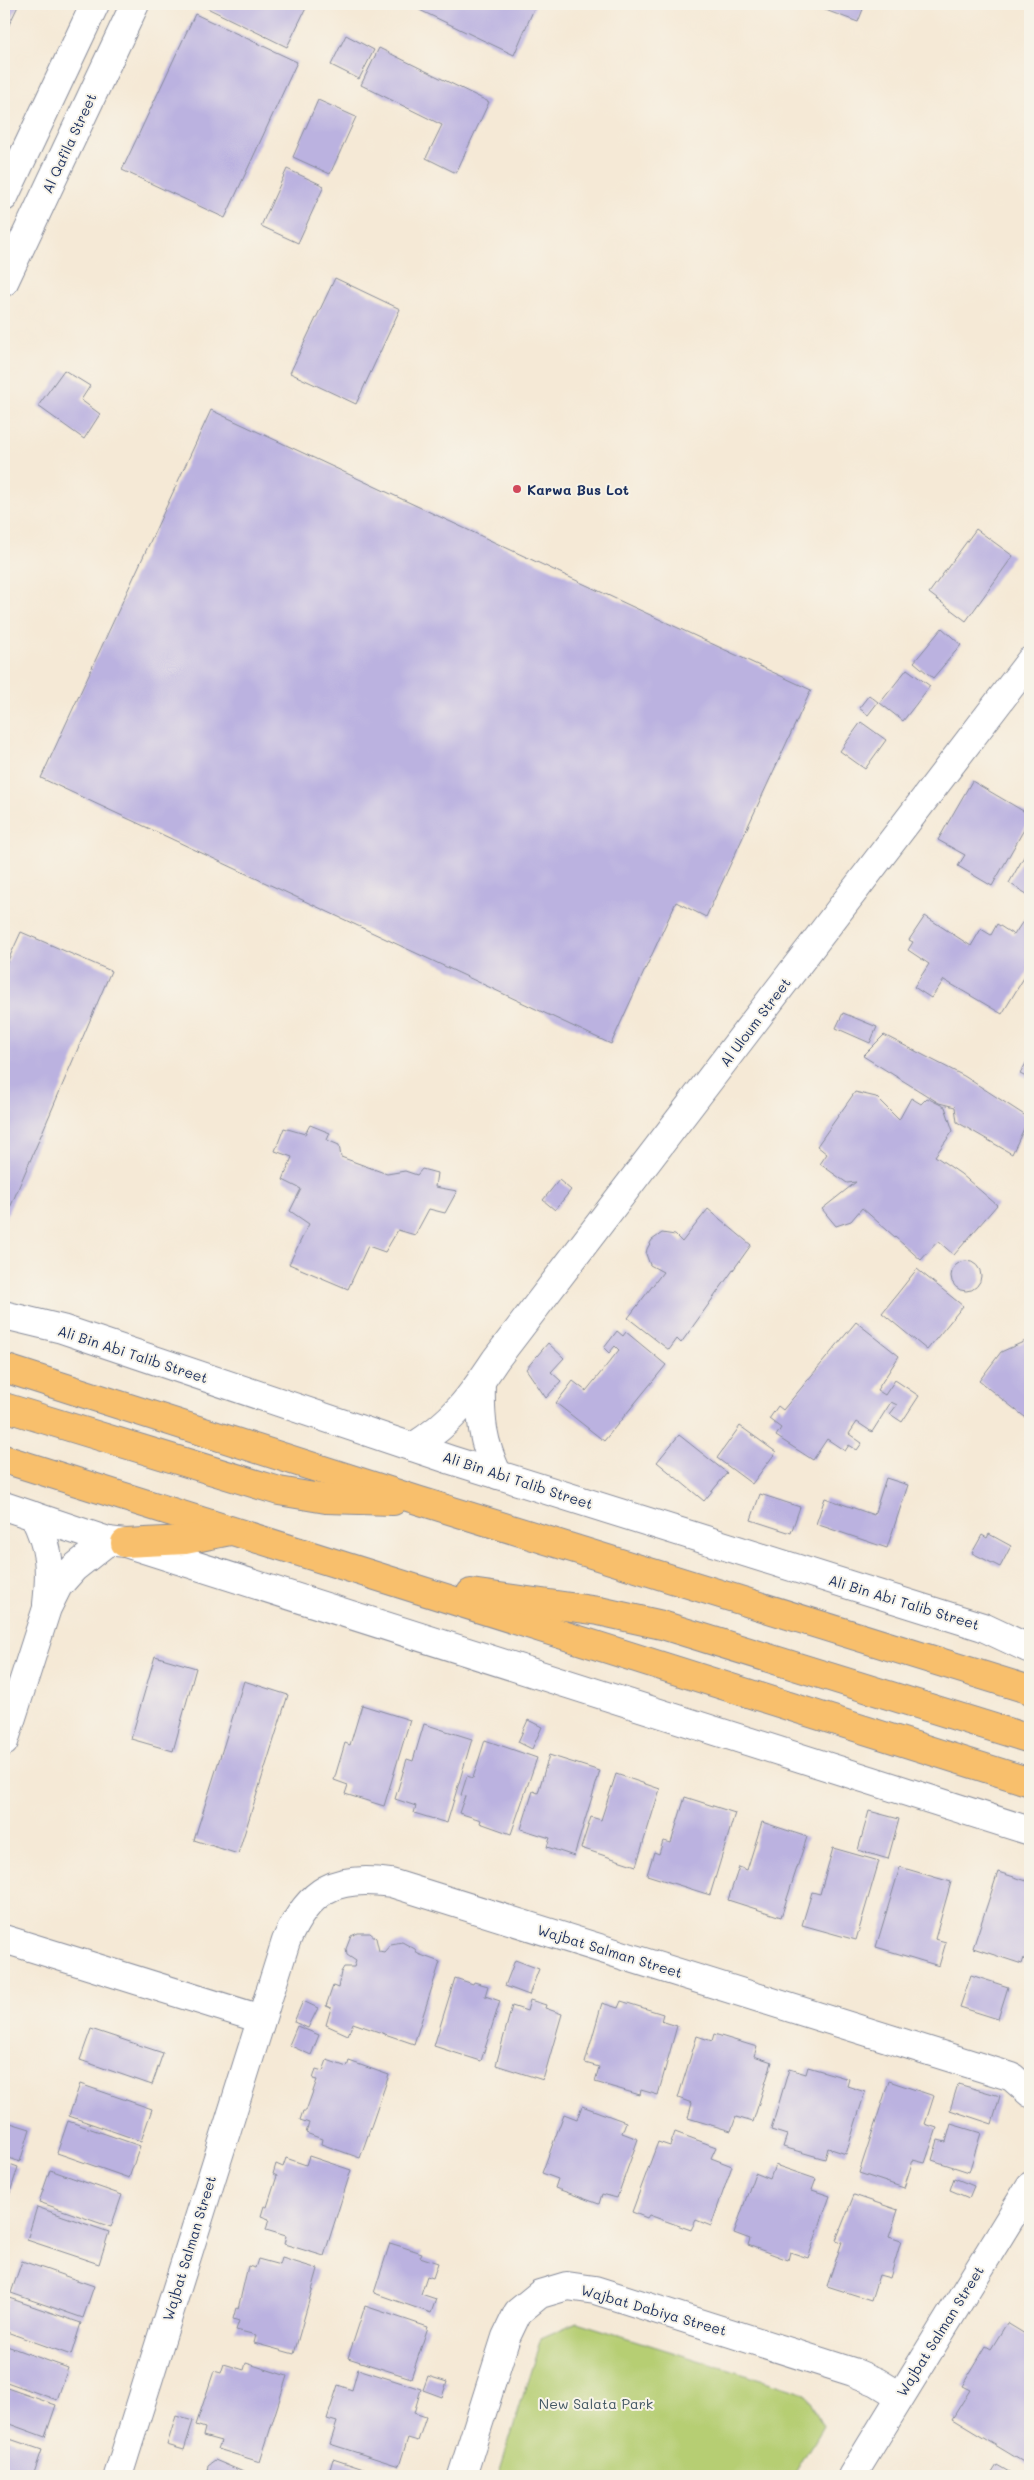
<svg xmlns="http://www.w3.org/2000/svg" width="1034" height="2480" viewBox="0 0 1034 2480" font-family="Mali,sans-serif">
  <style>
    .green { fill: #b6ce73; stroke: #687e68 }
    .building { fill: #bbb2e0 }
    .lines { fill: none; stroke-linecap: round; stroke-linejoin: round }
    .minor-casing { stroke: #888c9a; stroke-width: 30 }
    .major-casing { stroke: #888c9a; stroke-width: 30 }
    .minor { stroke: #fff; stroke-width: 28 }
    .major { stroke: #f8bf6c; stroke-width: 28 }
    .poi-dot { fill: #d1495b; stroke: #f7f3e8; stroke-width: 2 }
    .labels { text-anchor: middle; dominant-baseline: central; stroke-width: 4; stroke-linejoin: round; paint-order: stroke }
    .street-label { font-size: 14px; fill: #1b2f5e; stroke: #f7f3e8 }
    .poi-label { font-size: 14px; font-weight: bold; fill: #1b2f5e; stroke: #f7f3e8; text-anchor: start }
    .park-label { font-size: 14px; fill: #425763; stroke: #f7f3e8 }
  </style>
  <rect width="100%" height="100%" fill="#f7f3e8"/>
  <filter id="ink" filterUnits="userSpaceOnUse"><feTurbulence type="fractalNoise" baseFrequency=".02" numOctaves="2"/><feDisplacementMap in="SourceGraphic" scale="10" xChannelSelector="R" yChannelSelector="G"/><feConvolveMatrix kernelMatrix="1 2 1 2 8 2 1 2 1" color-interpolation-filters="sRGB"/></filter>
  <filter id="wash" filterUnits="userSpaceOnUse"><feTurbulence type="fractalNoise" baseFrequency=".0096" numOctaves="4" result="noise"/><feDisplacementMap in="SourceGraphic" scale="20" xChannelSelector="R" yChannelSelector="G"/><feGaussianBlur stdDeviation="1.12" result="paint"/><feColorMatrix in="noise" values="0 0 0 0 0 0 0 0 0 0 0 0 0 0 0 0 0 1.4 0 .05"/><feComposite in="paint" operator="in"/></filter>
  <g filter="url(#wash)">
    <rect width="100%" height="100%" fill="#f5e9d6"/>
    <polygon class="green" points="577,2322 806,2394 823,2426 793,2476 498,2476 541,2338"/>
    <g id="blocks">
      <g class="building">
        <polygon points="4,4 19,4 4,35"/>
        <polygon points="199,4 308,4 287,47"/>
        <polygon points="407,4 536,4 514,55"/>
        <polygon points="809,4 865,4 858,22"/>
        <polygon points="195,14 297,62 225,218 122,170"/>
        <polygon points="346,35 374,50 359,79 331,65"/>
        <polygon points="379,48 489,102 456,173 426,158 442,125 361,85"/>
        <polygon points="318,100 356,117 330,174 293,157"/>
        <polygon points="287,169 324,186 298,243 261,226"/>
        <polygon points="335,278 400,309 356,404 290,373"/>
        <polygon points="64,370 90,386 81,400 100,414 84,439 38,406"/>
        <polygon points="211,410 811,690 706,917 676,902 611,1044 41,778"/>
        <polygon points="976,529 1013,556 966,621 929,593"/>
        <polygon points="942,628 961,645 933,678 914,662"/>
        <polygon points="907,669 930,686 903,721 880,703"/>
        <polygon points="869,695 878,702 868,715 859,708"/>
        <polygon points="861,722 886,740 865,769 840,751"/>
        <polygon points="972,781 1030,815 1030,819 992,886 958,866 965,855 938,840"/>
        <polygon points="1030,846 1030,896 1009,883"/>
        <polygon points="925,916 971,946 981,929 991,935 997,924 1014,935 1025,918 1030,921 1030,968 1002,1014 944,980 931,998 914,987 929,964 908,950 913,942 909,940"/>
        <polygon points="21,932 111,971 4,1222 4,966 5,967"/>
        <polygon points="843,1013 877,1027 870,1043 836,1028"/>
        <polygon points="884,1035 964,1076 1029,1118 1012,1154 957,1122 955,1107 939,1103 863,1056"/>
        <polygon points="1030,1056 1030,1079 1020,1074"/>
        <polygon points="855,1092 876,1097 899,1120 911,1098 921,1104 927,1098 945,1107 953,1131 935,1156 961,1174 997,1205 954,1255 938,1241 921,1260 862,1208 851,1221 836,1226 822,1209 856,1182 847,1183 820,1164 827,1154 817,1146"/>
        <polygon points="310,1125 330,1133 327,1140 339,1145 341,1157 387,1174 405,1171 417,1175 422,1169 437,1173 435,1187 457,1191 445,1213 429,1209 415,1235 398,1230 385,1252 368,1246 348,1289 289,1264 309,1224 290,1211 301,1189 283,1180 292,1157 275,1151 284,1128 305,1134"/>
        <polygon points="559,1180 571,1190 555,1210 543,1200"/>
        <polygon points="708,1209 751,1245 681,1343 677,1339 669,1350 628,1318 663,1272 650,1265 646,1254 647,1249 652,1240 662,1233 675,1235 682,1242"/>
        <circle cx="966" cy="1276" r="15"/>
        <polygon points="917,1269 963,1306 927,1350 882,1313"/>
        <polygon points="856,1322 899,1356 877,1390 885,1395 895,1380 919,1396 902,1422 890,1414 897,1405 891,1402 872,1432 857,1422 849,1434 862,1443 857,1450 849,1445 845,1451 827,1439 813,1460 776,1436 781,1428 769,1419 778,1406 783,1410"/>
        <polygon points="617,1331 623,1336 626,1332 666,1365 604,1441 556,1403 573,1381 586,1391 619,1350 615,1346 609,1353 604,1348"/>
        <polygon points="1030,1339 1030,1421 979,1381 1001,1352"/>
        <polygon points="548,1343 564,1358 551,1372 561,1381 546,1398 526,1369"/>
        <polygon points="740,1426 776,1452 752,1484 717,1458"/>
        <polygon points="679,1435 727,1473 704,1501 657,1462"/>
        <polygon points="886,1478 908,1485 887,1548 816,1524 825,1498 874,1515"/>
        <polygon points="760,1494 800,1507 791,1533 751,1520"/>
        <polygon points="989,1534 1011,1546 1000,1567 972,1553 982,1535 987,1538"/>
        <polygon points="155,1656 196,1668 173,1751 131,1739"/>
        <polygon points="244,1681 288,1695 238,1854 194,1840"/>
        <polygon points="362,1705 410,1720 384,1806 345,1794 348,1785 334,1780 345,1743 350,1745"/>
        <polygon points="528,1720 542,1727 532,1749 518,1742"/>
        <polygon points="424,1724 472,1739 447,1823 414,1813 416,1806 395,1799 407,1759 413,1761"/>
        <polygon points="485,1740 537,1758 511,1834 480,1823 481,1820 459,1813 465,1796 461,1795 467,1776 473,1778"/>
        <polygon points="549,1755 600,1771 574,1856 547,1847 550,1838 521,1829 533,1791 538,1793"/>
        <polygon points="616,1774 660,1789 636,1866 581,1848 591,1817 601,1820"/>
        <polygon points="685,1797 735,1813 710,1895 647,1875 654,1852 659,1854 663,1841 671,1843"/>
        <polygon points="869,1811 899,1819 888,1859 858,1850"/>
        <polygon points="762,1822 807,1837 781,1917 728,1900 739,1867 747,1870"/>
        <polygon points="833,1848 879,1861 856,1940 802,1925 812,1892 820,1894"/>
        <polygon points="900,1867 951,1882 935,1939 946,1942 939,1966 876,1947"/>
        <polygon points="998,1872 1030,1882 1030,1960 1024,1958 1022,1964 973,1948"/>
        <polygon points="358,1933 370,1933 376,1938 379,1951 384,1952 391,1944 402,1942 415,1949 418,1954 440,1962 414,2044 353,2023 348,2035 326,2025 331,2008 326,2006 333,1986 338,1988 341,1972 344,1967 354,1967 356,1961 347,1955 346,1949 351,1936"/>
        <polygon points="515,1960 539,1969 529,1995 505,1986"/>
        <polygon points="971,1975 1008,1987 998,2019 960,2007"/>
        <polygon points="455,1978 473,1984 474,1982 488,1986 485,1996 500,2001 481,2061 434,2046"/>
        <polygon points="530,2000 546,2005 545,2008 562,2014 543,2080 496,2065 512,2006 527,2011"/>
        <polygon points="303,2001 318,2008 308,2028 294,2022"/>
        <polygon points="621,2001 663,2014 661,2021 677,2026 658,2095 641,2090 640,2095 595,2082 599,2067 585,2063 602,2003 618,2008"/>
        <polygon points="297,2026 319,2035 311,2055 289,2045"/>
        <polygon points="91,2029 163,2053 152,2085 80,2060"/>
        <polygon points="714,2034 757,2047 754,2056 772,2062 753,2122 736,2117 731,2131 688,2118 692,2103 678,2098 697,2036 712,2041"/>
        <polygon points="327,2060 347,2067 349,2061 389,2075 360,2158 321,2144 322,2139 306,2133 309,2123 300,2120 303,2111 306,2111 317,2080 313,2079 316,2069 323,2071"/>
        <polygon points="808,2067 849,2079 847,2086 865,2092 846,2154 828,2148 825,2159 783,2147 787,2135 771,2130 789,2069 806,2074"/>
        <polygon points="889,2081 934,2096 925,2124 937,2128 925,2163 913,2160 904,2188 859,2173"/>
        <polygon points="80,2084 152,2109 141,2141 69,2116"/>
        <polygon points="958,2084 1000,2096 992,2124 950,2110"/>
        <polygon points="582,2106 626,2122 622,2133 638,2139 617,2198 602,2194 599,2204 555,2188 558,2179 542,2173 564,2114 577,2119"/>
        <polygon points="4,2121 30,2129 20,2162 4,2156"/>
        <polygon points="68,2121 140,2146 129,2178 57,2153"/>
        <polygon points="951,2124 981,2133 969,2172 932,2160 938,2140 946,2142"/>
        <polygon points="675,2132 716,2147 711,2158 732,2166 711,2226 696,2220 691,2230 649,2215 647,2218 632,2212 658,2142 670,2146"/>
        <polygon points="309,2156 351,2170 324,2256 284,2244 286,2236 266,2230 269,2219 261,2216 264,2206 267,2207 277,2176 273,2174 276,2164 283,2167 286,2158 306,2165"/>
        <polygon points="4,2162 18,2167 8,2199 4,2197"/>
        <polygon points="775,2165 816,2179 812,2190 830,2196 808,2258 790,2252 788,2260 748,2245 750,2239 734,2233 755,2173 770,2179"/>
        <polygon points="50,2170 122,2195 111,2227 39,2202"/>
        <polygon points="954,2178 974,2186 969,2198 950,2190"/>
        <polygon points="854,2195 898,2210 889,2237 901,2241 890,2278 879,2275 871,2300 827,2286 842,2242 836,2240"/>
        <polygon points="37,2207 109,2232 99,2264 27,2240"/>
        <polygon points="390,2243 422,2253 420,2257 438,2263 433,2278 427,2276 421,2294 436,2299 431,2313 374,2293"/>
        <polygon points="282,2258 318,2269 294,2354 254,2343 256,2335 236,2330 239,2321 233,2319 236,2308 238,2309 248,2266 255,2268 258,2259 280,2265"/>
        <polygon points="22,2261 94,2286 83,2318 11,2293"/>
        <polygon points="9,2298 81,2323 71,2355 4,2331 4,2315"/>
        <polygon points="365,2306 428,2327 411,2378 348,2358"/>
        <polygon points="1007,2323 1030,2337 1030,2466 952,2419 970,2390 962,2386 986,2346 991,2349"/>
        <polygon points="4,2345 68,2368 57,2400 4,2381"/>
        <polygon points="246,2363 287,2376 260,2462 218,2449 221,2441 203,2436 205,2428 196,2425 214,2371 221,2373 224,2364 244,2370"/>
        <polygon points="358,2369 421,2389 414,2413 426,2417 418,2441 408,2438 399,2466 330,2444 337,2422 327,2419 338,2385 352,2390"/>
        <polygon points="428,2376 447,2382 442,2397 423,2390"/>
        <polygon points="4,2387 56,2405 45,2437 4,2422"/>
        <polygon points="176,2416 193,2421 184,2450 167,2445"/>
        <polygon points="4,2437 42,2450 33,2476 16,2476 4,2472"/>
        <polygon points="333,2459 385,2476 328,2476"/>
        <polygon points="215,2460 253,2476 199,2476 207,2472 208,2465"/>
        <polygon points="997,2465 1016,2476 990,2476"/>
      </g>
    </g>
  </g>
  <g filter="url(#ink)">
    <use href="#blocks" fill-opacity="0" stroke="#888c9a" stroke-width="1"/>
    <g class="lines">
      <defs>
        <g id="minor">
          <polyline points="4,197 95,4"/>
          <polyline points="4,282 135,4"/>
          <polyline points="4,1315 62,1329 451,1460 983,1627 1030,1649"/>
          <path d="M481,1382c-1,37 1,60 17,93"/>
          <path d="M413,1447c41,-26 57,-49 83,-88l534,-698"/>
          <polyline points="4,1506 108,1541 125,1543 1030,1831"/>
          <path d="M34,1516c16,32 17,52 13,88"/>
          <polyline points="4,1742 47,1608 58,1586 74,1568 108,1541"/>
          <polyline points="4,1939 261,2019"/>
          <path d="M118,2476l168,-535c23,-52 49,-66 105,-58l621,194 18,16"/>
          <polyline points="462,2476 506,2337 518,2312 540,2294 567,2286 595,2290 853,2372 877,2382 900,2396"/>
          <polyline points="852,2476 1030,2186"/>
        </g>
        <g id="major">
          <polyline points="4,1368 417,1500 1030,1690"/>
          <polyline points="4,1407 279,1491 326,1499 393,1501"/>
          <polyline points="4,1459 1030,1782"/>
          <polyline points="125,1543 185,1540 230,1531"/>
          <polyline points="471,1593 599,1611 662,1625 1030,1739"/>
        </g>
      </defs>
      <use href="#minor" class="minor-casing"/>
      <use href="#major" class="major-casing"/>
      <use href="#minor" class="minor"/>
      <use href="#major" class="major"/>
    </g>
  </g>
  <circle class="poi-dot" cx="517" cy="489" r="5"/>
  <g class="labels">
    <g class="street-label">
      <text transform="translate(69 143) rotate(-65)">Al Qafila Street</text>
      <text transform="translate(755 1022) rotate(-53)">Al Uloum Street</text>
      <text transform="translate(133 1354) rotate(18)">Ali Bin Abi Talib Street</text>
      <text transform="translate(518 1480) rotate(18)">Ali Bin Abi Talib Street</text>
      <text transform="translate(904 1602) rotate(17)">Ali Bin Abi Talib Street</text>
      <text transform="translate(610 1951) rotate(17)">Wajbat Salman Street</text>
      <text transform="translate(189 2248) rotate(-73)">Wajbat Salman Street</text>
      <text transform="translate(654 2310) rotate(16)">Wajbat Dabiya Street</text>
      <text transform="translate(940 2331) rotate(-58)">Wajbat Salman Street</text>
    </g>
    <g class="poi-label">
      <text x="527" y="489">Karwa Bus Lot</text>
    </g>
    <g class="park-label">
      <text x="596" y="2403">New Salata Park</text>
    </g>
  </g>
  <rect width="1034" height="2480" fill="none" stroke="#f7f3e8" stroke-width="20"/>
</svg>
